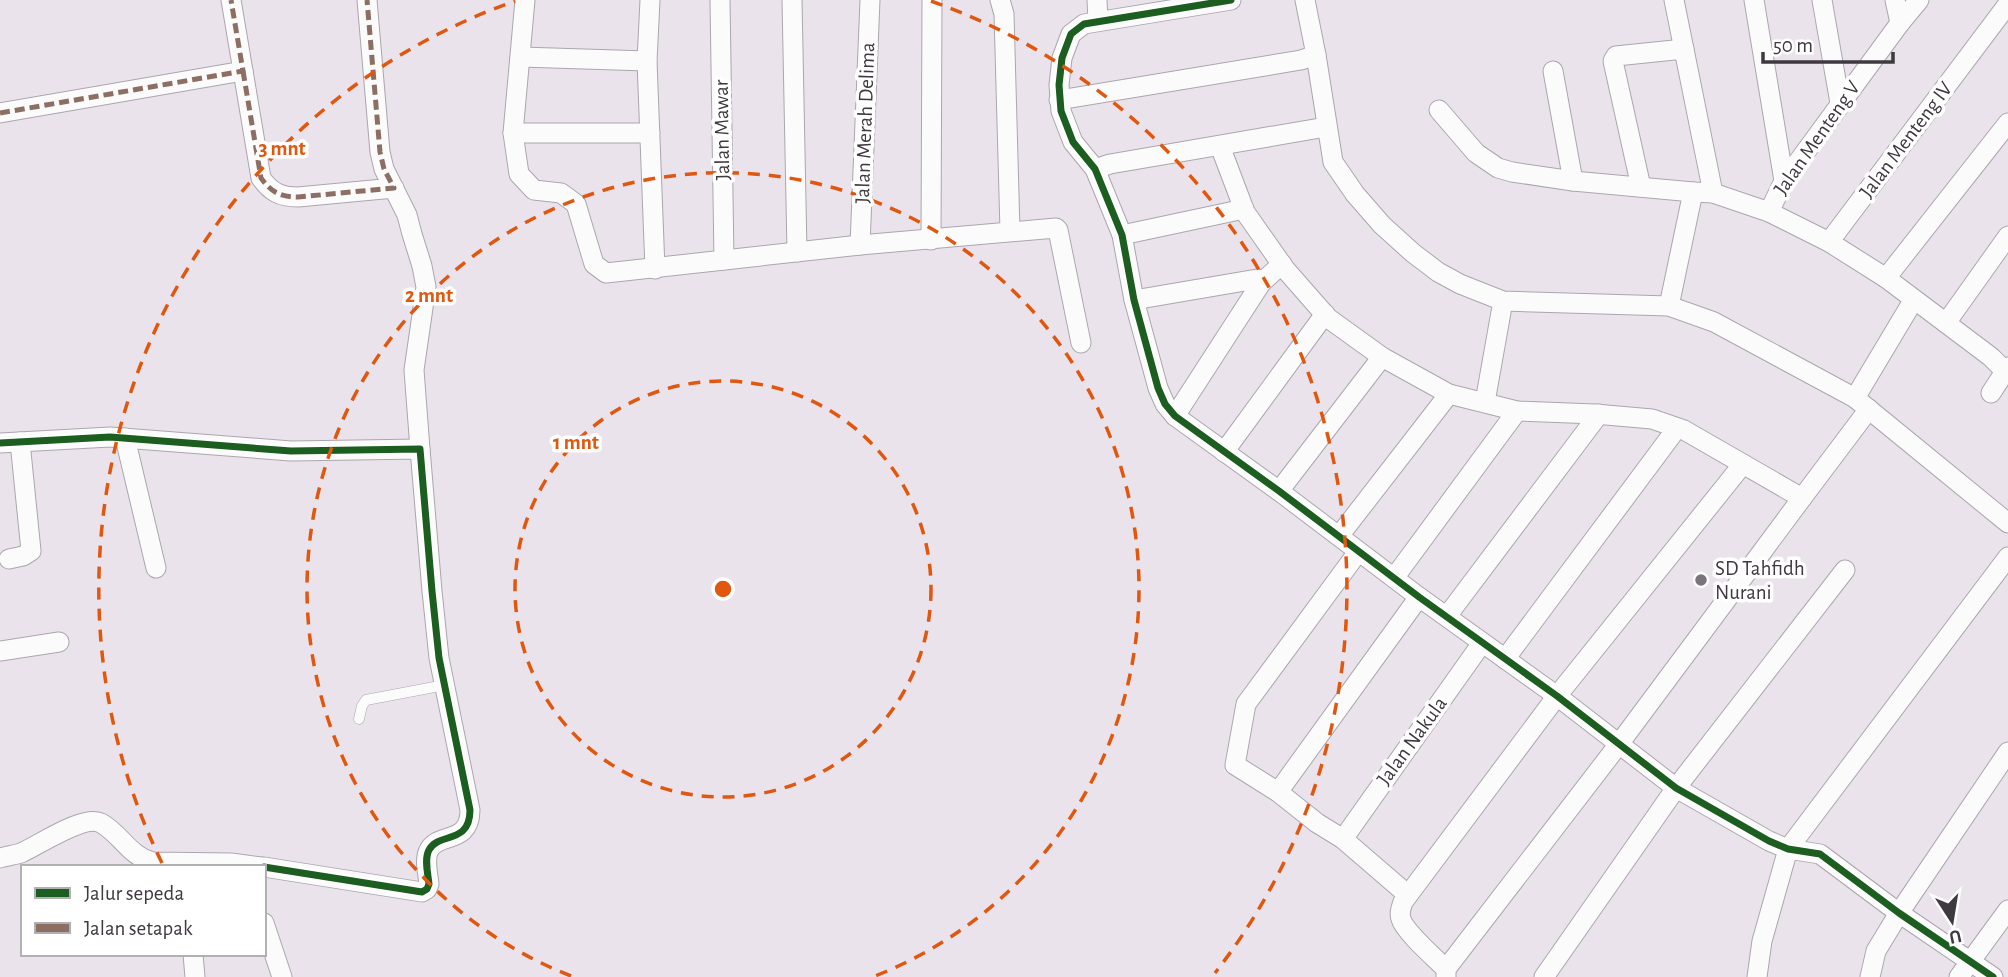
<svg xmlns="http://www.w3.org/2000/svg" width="2008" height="977" viewBox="0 0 2008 977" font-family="'Alegreya Sans',sans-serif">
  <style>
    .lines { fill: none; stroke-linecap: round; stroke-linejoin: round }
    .lane-casing { stroke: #aba6ad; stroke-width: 11 }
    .street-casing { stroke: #aba6ad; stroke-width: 21 }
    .lane { stroke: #fcfbfc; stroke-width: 10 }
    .street { stroke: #fcfbfc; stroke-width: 19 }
    .quiet { stroke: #8d6e63; stroke-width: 5; stroke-dasharray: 10 5; stroke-linecap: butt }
    .cycleway-casing { stroke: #fff; stroke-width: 11 }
    .cycleway { stroke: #1b5e20; stroke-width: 7 }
    .ring { fill: none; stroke: #e0570f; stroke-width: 3.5; stroke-dasharray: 12 9 }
    .poi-dot { fill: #7b747c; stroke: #fff; stroke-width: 2.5 }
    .labels { text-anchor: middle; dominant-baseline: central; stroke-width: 7; stroke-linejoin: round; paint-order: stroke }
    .street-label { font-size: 21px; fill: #3f3940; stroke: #fff }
    .poi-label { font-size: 21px; fill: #3f3940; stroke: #fff; text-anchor: start }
    .centre { fill: #e0570f; stroke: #fff; stroke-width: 3.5 }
    .ring-label { font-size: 21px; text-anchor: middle; font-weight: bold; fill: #e0570f; stroke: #fff; stroke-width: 7; stroke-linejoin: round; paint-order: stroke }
  </style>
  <rect width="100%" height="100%" fill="#eae3ec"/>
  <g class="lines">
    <defs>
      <polyline id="lane" points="359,719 362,706 366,700 445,685"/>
      <g id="street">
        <polyline points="367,0 380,152 384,169 407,215 412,234 422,266 426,287 414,370 420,449"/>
        <polyline points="650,0 647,61 655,269"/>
        <polyline points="720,0 724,260"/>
        <polyline points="792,0 797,252"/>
        <polyline points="1000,0 1004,14 1010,231"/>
        <polyline points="1097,0 1098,21"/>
        <polyline points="1231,0 1084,24 1071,34 1062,58 1059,85 1061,111 1073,142 1095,169 1122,235 1134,300 1158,388 1165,404 1175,416 1279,491 1419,597 1557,696 1676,788 1769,841 1788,849 1820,854 1899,913 1993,977"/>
        <polyline points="1305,0 1316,55 1333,162 1355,194 1382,225 1413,253 1438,272 1460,284 1503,301 1669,306 1714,322 1855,398 2008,523"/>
        <polyline points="1674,0 1713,193"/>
        <polyline points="1754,0 1784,181"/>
        <polyline points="1822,0 1840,103"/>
        <polyline points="1895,0 1900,23"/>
        <polyline points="521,57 647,61"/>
        <path d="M243,71l18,107c10,14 19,19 37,19l96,-9"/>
        <polyline points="1553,71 1573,181"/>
        <polyline points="1059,100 1301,60 1316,55"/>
        <polyline points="1439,110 1476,153 1498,168 1512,172 1573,181 1693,192"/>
        <polyline points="0,113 243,71 231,0"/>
        <polyline points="513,133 525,0"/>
        <polyline points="650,133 513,133 519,174 534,190 561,193 576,204 594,264 606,273 860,245 1056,228 1058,230 1081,343"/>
        <polyline points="1220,146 1245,212 1285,269 1328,318 1382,357 1449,394 1517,411 1595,414 1652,419 1684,430 1802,498 1869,409"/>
        <polyline points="1095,169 1110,164 1326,127"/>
        <polyline points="1641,187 1613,61 1616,56 1684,49"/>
        <polyline points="1769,212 1784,181 1900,23 1919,0"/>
        <polyline points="1122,235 1244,209"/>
        <polyline points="931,240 932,0"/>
        <polyline points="1829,242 2008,4"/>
        <polyline points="860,245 870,0"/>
        <polyline points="1886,278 2008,123"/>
        <polyline points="1134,300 1257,279 1261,283"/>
        <polyline points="1669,306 1693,192 1713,193 1769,212 1829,242 1886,278 1991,357 2005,371"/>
        <polyline points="1946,323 2008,236"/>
        <polyline points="1991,393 2008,367"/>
        <polyline points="1855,398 1913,301"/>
        <polyline points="1485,402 1503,301"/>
        <polyline points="1175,416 1261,283 1282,264"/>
        <polyline points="125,438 156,568"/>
        <path d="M0,443l110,-6 181,14 129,-2 12,142 7,67 31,152c0,35 -32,22 -41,40 -5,9 -1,24 0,34l-2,5 -5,3 -158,-25"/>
        <polyline points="1224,452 1325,314"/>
        <polyline points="1279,491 1382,357"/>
        <polyline points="1339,536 1449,394"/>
        <polyline points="1358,552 1246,704 1235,765 1278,792 1317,823 1343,839 1408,895"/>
        <polyline points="9,559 23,556 31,551 20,442"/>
        <polyline points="1394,578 1517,411"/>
        <polyline points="1447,616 1599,414"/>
        <polyline points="0,651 59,642"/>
        <polyline points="1505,659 1677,428"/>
        <polyline points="1278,792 1419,597"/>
        <polyline points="1343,839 1482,643"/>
        <path d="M0,858c7,-2 14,-3 21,-5 18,-8 63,-39 80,-30 20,11 29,34 52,39l78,1 30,4"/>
        <polyline points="264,923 282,977"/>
        <polyline points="193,954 195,977"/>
        <path d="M1446,969c-11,-11 -41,-37 -45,-50 -2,-6 0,-11 2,-17l154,-206 186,-232"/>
        <polyline points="1446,977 1446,969 1619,744 1802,498"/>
        <polyline points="1544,977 1676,788 1845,570"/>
        <polyline points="1757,977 1762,941 1788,849 2008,557"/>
        <polyline points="1870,977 1876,951 1899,913 2008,752"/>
        <polyline points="1959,977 2008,910"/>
      </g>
    </defs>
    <use href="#lane" class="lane-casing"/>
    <use href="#street" class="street-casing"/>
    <use href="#lane" class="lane"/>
    <use href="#street" class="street"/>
    <g class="quiet">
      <path d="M243,71l18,107c10,14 19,19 37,19l96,-9 -10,-19 -4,-17 -13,-152"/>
      <polyline points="0,113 243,71 231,0"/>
    </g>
    <defs>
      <g id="cycleway">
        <polyline points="1231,0 1084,24 1071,34 1062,58 1059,85 1061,111 1073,142 1095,169 1122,235 1134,300 1158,388 1165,404 1175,416 1279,491 1419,597 1557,696 1676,788 1769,841 1788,849 1820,854 1899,913 1993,977"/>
        <path d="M0,443l110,-6 181,14 129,-2 12,142 7,67 31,152c0,35 -32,22 -41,40 -5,9 -1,24 0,34l-2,5 -5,3 -158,-25"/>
      </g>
    </defs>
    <use href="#cycleway" class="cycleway-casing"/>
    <use href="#cycleway" class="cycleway"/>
  </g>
  <g class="ring">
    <circle cx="723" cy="589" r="208"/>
    <path d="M571 976A416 416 0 1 1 875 976"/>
    <path d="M162 863A624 624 0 0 1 515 1M931 1A624 624 0 0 1 1215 973"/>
  </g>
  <circle class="poi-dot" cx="1701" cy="580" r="7"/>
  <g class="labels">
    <g class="street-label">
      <text transform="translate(865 123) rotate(-88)">Jalan Merah Delima</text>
      <text transform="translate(722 130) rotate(-91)">Jalan Mawar</text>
      <text transform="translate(1817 138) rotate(-55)">Jalan Menteng V</text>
      <text transform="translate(1906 140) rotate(-53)">Jalan Menteng IV</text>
      <text transform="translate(1412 741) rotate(-54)">Jalan Nakula</text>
    </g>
    <g class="poi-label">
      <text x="1715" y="568">SD Tahfidh<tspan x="1715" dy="24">Nurani</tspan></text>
    </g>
  </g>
  <circle cx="723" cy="589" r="10" class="centre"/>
  <g class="ring-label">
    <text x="282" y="155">3 mnt</text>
    <text x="429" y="302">2 mnt</text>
    <text x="576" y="449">1 mnt</text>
  </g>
  <rect x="21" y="865" width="245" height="91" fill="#ffffff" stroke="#b2b0b3" stroke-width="2"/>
  <rect x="35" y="888" width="35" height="10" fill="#1b5e20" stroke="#b2b0b3" stroke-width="2"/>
  <text x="84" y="900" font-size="21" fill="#3f3940">Jalur sepeda</text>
  <rect x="35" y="923" width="35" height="10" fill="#8d6e63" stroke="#b2b0b3" stroke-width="2"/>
  <text x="84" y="935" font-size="21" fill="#3f3940">Jalan setapak</text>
  <g transform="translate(1952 921) rotate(168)" stroke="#ffffff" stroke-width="5" paint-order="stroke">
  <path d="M0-5L12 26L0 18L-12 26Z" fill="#3f3940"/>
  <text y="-10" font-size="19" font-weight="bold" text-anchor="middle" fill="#3f3940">U</text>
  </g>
  <path d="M1763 52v10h130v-10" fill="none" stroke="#3f3940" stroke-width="3.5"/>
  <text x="1773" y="52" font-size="21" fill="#3f3940" stroke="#ffffff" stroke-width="5" paint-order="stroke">50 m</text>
</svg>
